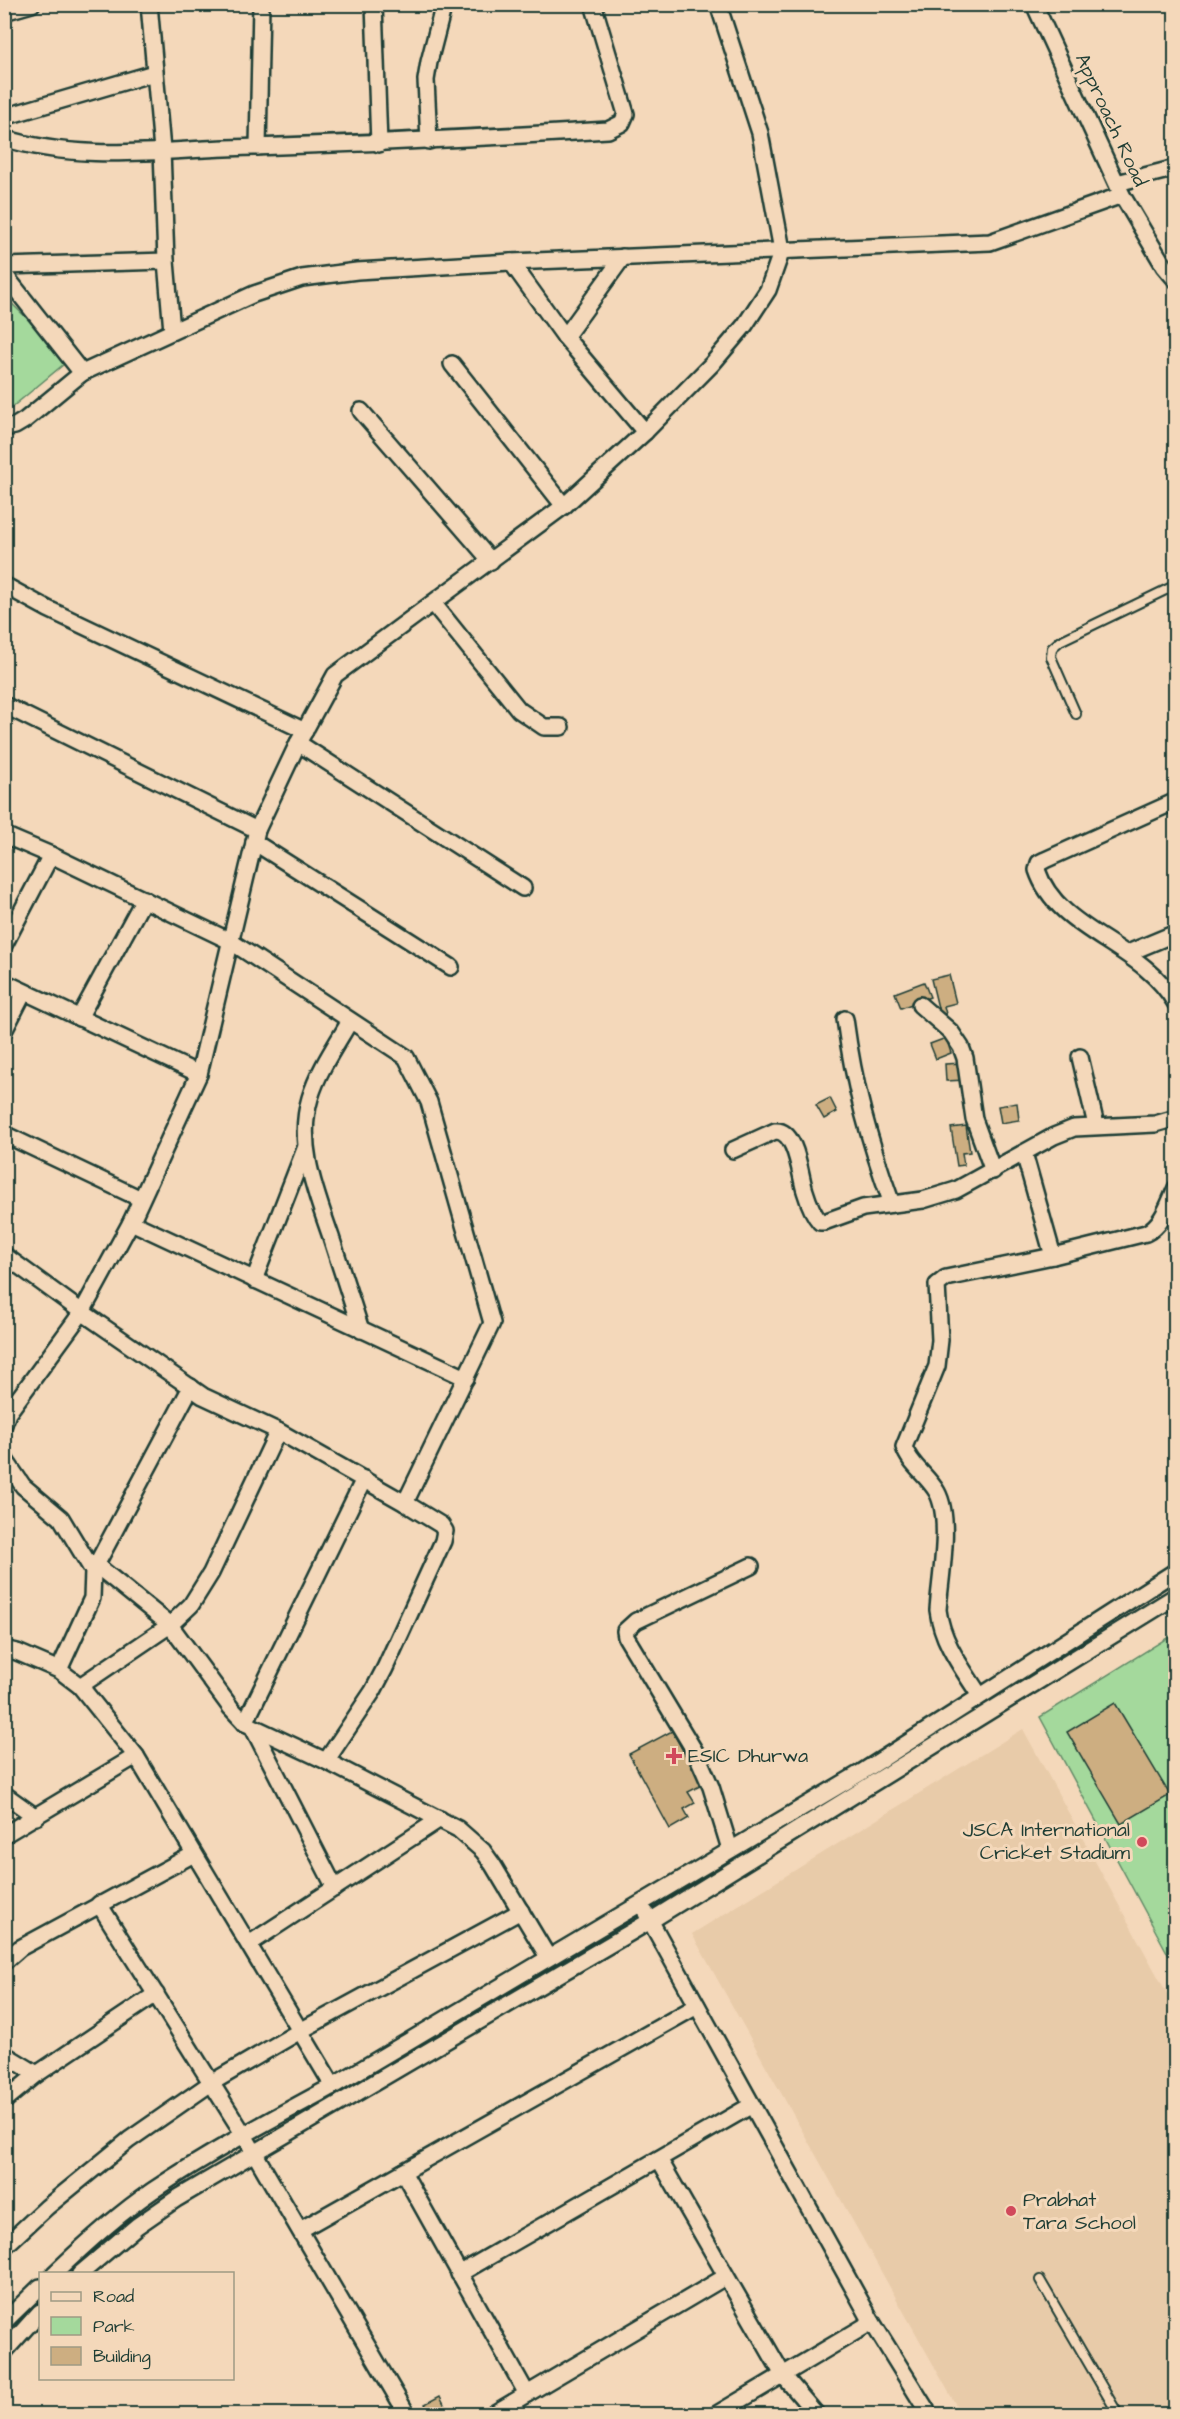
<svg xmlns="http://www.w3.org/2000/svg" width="1180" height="2419" viewBox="0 0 1180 2419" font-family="'Architects Daughter',sans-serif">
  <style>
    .built { fill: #e8cba9 }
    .green { fill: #a4d99c; stroke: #628b68; stroke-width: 1.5 }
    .building { fill: #cdae81; stroke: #1f3d34; stroke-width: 1.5 }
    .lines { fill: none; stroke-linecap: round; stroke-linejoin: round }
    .service-casing { stroke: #1f3d34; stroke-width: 12 }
    .minor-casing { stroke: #1f3d34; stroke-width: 20 }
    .service { stroke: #f4d8ba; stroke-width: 8 }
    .minor { stroke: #f4d8ba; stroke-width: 15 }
    .poi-dot { fill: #d1495b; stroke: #f4d8ba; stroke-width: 2 }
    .labels { text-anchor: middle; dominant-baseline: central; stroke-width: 6; stroke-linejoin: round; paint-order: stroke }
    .street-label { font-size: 20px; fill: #1f3d34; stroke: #f4d8ba }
    .poi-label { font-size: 20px; fill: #1f3d34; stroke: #f4d8ba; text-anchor: start }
  </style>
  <rect width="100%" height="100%" fill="#f4d8ba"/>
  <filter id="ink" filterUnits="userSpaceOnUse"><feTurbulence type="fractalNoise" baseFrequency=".0167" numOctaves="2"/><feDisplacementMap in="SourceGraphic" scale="12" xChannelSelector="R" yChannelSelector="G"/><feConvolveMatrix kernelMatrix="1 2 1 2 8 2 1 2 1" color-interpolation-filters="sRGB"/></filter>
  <g filter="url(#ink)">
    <polygon class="built" points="1023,1729 1175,2008 1175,2414 961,2414 692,1934"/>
    <g class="green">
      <polygon points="4,296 50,341 64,364 11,408 5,408"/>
      <polygon points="1175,1633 1175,1967 1040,1717"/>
    </g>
    <g class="building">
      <polygon points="949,975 956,1003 944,1006 946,1014 940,1016 931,979"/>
      <polygon points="924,982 930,997 901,1008 895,993"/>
      <polygon points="946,1038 951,1053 936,1059 930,1044"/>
      <polygon points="963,1063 965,1080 946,1081 945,1064"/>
      <polygon points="830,1098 837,1112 824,1119 816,1105"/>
      <polygon points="1017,1103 1019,1120 1001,1123 998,1106"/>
      <polygon points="966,1126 970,1152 962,1153 964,1165 957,1166 951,1128"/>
      <polygon points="1115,1703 1170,1795 1121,1824 1067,1732"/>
      <polygon points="672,1731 702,1785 688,1792 695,1803 684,1809 689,1818 670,1829 629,1754"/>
      <polygon points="440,2396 449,2414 431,2414 425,2404"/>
    </g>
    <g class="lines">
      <defs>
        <g id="service">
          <polyline points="1076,714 1051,657 1052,648 1060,641 1176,585"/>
          <polyline points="1040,2280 1118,2414"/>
        </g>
        <g id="minor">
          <polyline points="149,4 162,150 166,261 172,331"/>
          <polyline points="374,4 379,144"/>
          <polyline points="1034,4 1122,195 1164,266 1176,280"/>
          <polyline points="4,12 32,4"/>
          <polyline points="4,117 154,73"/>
          <path d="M4,138c71,23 149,13 222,10 128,-4 255,-10 382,-18l14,-7 4,-9 -33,-110"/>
          <polyline points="429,141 426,80 429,62 444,4"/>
          <polyline points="258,147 261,4"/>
          <polyline points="1117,183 1176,168"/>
          <polyline points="511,262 565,337 645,432"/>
          <polyline points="4,266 166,261"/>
          <polyline points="4,274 82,373"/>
          <polyline points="565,337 623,257"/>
          <polyline points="452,364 564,506"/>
          <polyline points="361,411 491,561"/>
          <polyline points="4,428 15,426 25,420 82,373 254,294 302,278 357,271 511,262 990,242 1122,195"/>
          <polyline points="4,585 48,609 305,731"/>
          <polyline points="433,603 519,710 544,727 561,727"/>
          <polyline points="4,705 257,830"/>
          <polyline points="298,743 523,888"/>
          <path d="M1176,801l-131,59 -6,3 -2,7c21,63 105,73 139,134"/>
          <polyline points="4,835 51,855 230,941 406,1057 429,1102 492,1323 405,1503 278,1431 203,1396 82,1312 4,1255"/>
          <polyline points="254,842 451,967"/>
          <polyline points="4,945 51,855"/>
          <polyline points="1128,953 1176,933"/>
          <polyline points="4,982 199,1074"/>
          <polyline points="920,1005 951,1032 961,1047 965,1058 974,1119 993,1171"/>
          <polyline points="79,1018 144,899"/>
          <path d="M845,1019c9,68 24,121 47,185"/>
          <path d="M350,1021c-14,24 -32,50 -40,77 -14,47 6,95 21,139 10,31 20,62 30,93"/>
          <polyline points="4,1031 24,992"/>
          <polyline points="1080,1057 1096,1125"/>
          <polyline points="4,1134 141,1199"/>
          <path d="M733,1150l42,-19c22,-2 25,46 30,60 3,10 8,23 15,31h4l39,-14 60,-8 33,-10 98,-54 20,-8 81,-4 21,-6"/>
          <polyline points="1024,1153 1053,1256"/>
          <polyline points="131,1222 466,1378"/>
          <polyline points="254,1280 305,1149"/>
          <polyline points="4,1424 8,1413 82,1312 131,1222 199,1074 257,830 298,743 335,675 564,506 645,432 712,364 745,325 768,290 782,250 760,133 718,4"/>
          <polyline points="4,1458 23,1486 61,1518 93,1571 92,1598 59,1670"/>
          <polyline points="96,1565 170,1625 231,1708 245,1723 326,1761 458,1829 483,1851 493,1865 548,1957"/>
          <polyline points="93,1571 191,1387"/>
          <polyline points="4,1649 17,1652 59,1670 80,1686 136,1756 333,2086"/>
          <polyline points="80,1686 170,1625 191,1605 211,1573 278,1431"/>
          <path d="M980,1696c-17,-27 -38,-53 -42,-86 2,-32 14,-91 -1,-118 -9,-16 -28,-28 -33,-45l33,-81 3,-26 -3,-55 9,-7 107,-22 93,-23c17,-9 22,-28 30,-45"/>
          <polyline points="245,1723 364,1479"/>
          <polyline points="253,1728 335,1888"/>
          <polyline points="326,1761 373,1691 385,1668 443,1541 445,1531 441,1525 405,1503"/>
          <polyline points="4,1794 36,1817"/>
          <polyline points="4,1835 136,1756"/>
          <polyline points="730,1849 711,1787 697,1755 626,1637 625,1631 636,1621 751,1566"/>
          <polyline points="99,1904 244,2135 407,2414"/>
          <polyline points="646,1913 872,2322 717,2414"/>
          <polyline points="249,1944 440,1819"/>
          <polyline points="4,1962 20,1948 194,1854"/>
          <polyline points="4,2054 37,2074"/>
          <polyline points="4,2101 37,2074 156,1994"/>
          <polyline points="659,2159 783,2375 816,2414"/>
          <polyline points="403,2172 527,2394 493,2414"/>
          <polyline points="300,2230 697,2006"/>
          <polyline points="4,2247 47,2207 129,2140 211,2083 300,2031 521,1911"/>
          <path d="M54,2274c31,-30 63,-59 98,-83 58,-39 120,-72 181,-105l529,-314 314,-201"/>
          <polyline points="80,2274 137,2226 176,2199 650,1921 1176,1596"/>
          <polyline points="459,2274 752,2105"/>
          <polyline points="4,2322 40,2287"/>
          <polyline points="872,2322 929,2414"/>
          <polyline points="4,2352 40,2312"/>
          <polyline points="527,2394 725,2277"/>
        </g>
      </defs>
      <use href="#service" class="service-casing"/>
      <use href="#minor" class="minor-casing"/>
      <use href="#service" class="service"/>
      <use href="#minor" class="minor"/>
    </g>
  </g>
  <g class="poi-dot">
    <path d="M671 1747h6v6h6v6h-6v6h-6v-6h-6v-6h6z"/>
    <circle cx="1142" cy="1842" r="6"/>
    <circle cx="1011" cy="2211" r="6"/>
  </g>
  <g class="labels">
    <g class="street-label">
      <text transform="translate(1111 120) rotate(65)">Approach Road</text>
    </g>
    <g class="poi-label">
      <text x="688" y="1756">ESIC Dhurwa</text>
      <text x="1130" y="1830" text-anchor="end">JSCA International<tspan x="1130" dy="23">Cricket Stadium</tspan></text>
      <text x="1023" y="2200">Prabhat<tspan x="1023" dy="23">Tara School</tspan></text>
    </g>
  </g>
  <rect width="1180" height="2419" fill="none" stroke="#f4d8ba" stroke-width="24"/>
  <rect x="12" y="12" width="1156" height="2395" fill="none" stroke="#1f3d34" stroke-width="2" filter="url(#ink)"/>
  <rect x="39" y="2272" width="195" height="108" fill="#f4d8ba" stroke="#9f9a84" stroke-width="1.5"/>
  <rect x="51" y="2292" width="30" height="9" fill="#f4d8ba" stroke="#9f9a84" stroke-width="1.5"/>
  <text x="93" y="2302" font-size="18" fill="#1f3d34">Road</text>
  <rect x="51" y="2317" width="30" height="18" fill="#a4d99c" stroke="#9f9a84" stroke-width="1.5"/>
  <text x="93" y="2332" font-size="18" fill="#1f3d34">Park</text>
  <rect x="51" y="2347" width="30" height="18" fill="#cdae81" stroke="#9f9a84" stroke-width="1.5"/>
  <text x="93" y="2362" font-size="18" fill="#1f3d34">Building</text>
</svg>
